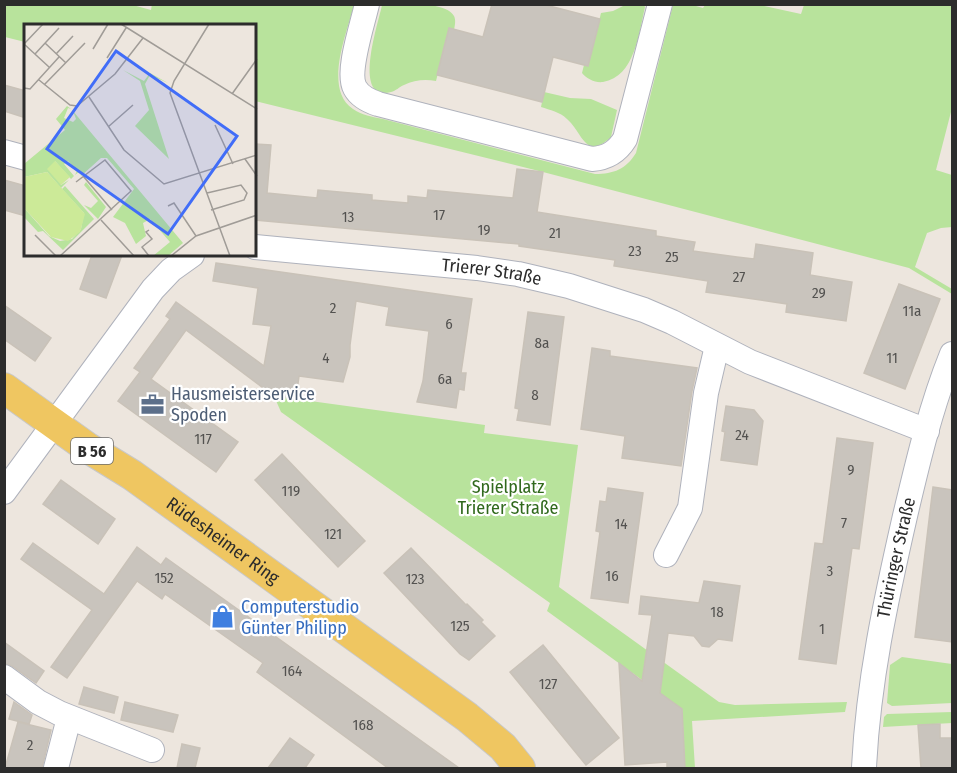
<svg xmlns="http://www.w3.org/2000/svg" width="957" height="773" viewBox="0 0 957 773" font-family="'Fira Sans Condensed',sans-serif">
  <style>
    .green { fill: #b8e39c }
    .building { fill: #c9c4bd; stroke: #c9c2b8; stroke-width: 1.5 }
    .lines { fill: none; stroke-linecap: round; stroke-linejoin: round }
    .minor-casing { stroke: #afb2bc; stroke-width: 26 }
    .major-casing { stroke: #c8c8c8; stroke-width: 32 }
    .minor { stroke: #fff; stroke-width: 24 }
    .major { stroke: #efc661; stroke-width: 30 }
    .labels { text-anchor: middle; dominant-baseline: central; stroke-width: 4.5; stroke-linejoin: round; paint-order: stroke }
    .number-label { font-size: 15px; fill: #535250 }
    .shield { fill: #fff; stroke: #6b6b6b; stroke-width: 1.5 }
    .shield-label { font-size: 16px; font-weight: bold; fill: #2c2c2c }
    .street-label { font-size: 18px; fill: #2c2c2c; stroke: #fff }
    .service-label { font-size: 18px; fill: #4e5e75; stroke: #fff; text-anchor: start }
    .park-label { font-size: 18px; fill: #30691c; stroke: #fff }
    .shop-label { font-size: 18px; fill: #366cbe; stroke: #fff; text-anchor: start }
    .inset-road { fill: none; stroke: #a09c97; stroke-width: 1.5 }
    .view { fill: #416df8; fill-opacity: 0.15; stroke: #416df8; stroke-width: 3 }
    .inset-edge { fill: none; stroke: #2c2c2c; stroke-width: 3 }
  </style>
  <rect width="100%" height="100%" fill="#ede6de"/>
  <g class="green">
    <path d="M129,4l22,6 1,-6 202,1c-7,28 -31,84 -1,104 8,6 20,8 30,10l212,55c19,0 31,-5 41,-21l37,-148h23v1l7,2 2,-3h55l41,9 3,-9h148v103l-16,62 16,5v52l-11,1 -14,5 -12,34 37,22v5l-43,-26 -366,-96 -288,-71v-75h-229l-1,16 -20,-5 -1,-32z"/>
    <path d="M382,5c18,0 63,-5 72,11 2,4 1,9 0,14l-5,-1 -13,52c-11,-2 -22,-1 -32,4 -5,2 -8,6 -13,7 -40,11 -12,-71 -9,-87z"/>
    <path d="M625,5h19l1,2c-6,25 -10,70 -42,75 -8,1 -16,-3 -21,-9l2,-8 4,1 13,-53 12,-2z"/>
    <path d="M544,92l26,6 21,1 26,11 -6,27c-26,24 -28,-4 -44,-18 -7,-7 -17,-9 -26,-12z"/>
    <polygon points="274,396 485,425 484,433 578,445 559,587 719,702 735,705 847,702 845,712 692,721 695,768 685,768 682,709 547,611 550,603 281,412"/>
    <polygon points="902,657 952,664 952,703 892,706 887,703 890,665"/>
    <polygon points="952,712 952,723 883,727 884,717 887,714"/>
  </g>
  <g class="building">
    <polygon points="492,4 542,4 600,19 588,66 553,57 542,102 437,75 449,28 483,37"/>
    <polygon points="4,85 26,91 26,118 4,111"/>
    <polygon points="255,144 271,145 267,193 317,198 318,190 372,195 372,200 408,203 408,196 427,198 428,190 513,198 517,169 543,172 537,212 656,231 656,236 695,242 693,251 737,257 754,259 756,244 813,253 810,275 852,282 846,321 786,312 787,304 706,292 708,281 614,266 615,260 519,246 519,244 255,220"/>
    <polygon points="4,180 26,186 26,216 4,210"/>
    <polygon points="92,255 122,255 106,298 80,289"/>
    <polygon points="216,263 472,299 461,373 466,373 464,390 459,389 456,408 417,402 423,381 429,331 386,325 389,307 356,301 350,345 350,357 343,382 299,376 296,399 274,396 186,330 151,379 238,442 216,472 118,401 140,372 134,368 170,319 166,316 176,302 264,366 271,326 253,324 258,288 213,281"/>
    <polygon points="899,284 940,299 905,389 864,373"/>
    <polygon points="4,305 51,338 35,361 4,339"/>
    <polygon points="528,312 564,317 550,425 517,420 519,409 515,408"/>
    <polygon points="592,348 610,351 610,356 697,368 692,391 681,466 622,458 625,436 581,429"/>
    <polygon points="726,406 754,410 763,421 757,465 721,460 725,432 722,431"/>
    <polygon points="837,438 873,443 859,549 852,548 836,664 799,659 815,543 823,544"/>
    <polygon points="282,454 365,541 338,567 255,480"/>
    <polygon points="61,480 115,519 98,544 43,504"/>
    <polygon points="933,487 952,490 952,642 915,637"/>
    <polygon points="608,488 643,493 628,603 591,598 600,532 596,531 600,501 606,502"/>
    <polygon points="33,543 104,594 137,547 161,565 166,558 459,768 388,768 257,672 263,663 165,594 162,599 137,581 67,678 51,667 92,610 21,559"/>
    <polygon points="411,548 466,605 467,604 483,620 481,622 495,636 469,660 460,654 384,573"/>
    <polygon points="704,581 740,586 732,641 718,639 709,647 702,646 694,636 668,633 660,693 682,709 685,768 667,768 667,762 625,765 619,663 642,681 652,615 639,614 641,596 699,603"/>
    <polygon points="4,642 44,671 36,683 12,666 4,663"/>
    <polygon points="543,645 619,738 586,765 510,672"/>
    <polygon points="84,687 118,697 114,713 79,704"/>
    <polygon points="14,702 32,715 29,724 9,719"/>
    <polygon points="125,702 178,715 173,732 121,720"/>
    <polygon points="18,722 51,730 42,768 5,768"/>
    <polygon points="940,724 940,738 952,738 952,768 921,768 918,725"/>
    <polygon points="290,738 314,755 305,768 268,768"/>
    <polygon points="182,744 200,748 195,768 177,768"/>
  </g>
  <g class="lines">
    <defs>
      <g id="minor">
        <path d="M367,4c-4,19 -21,68 -12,84 5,9 14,13 23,16l214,55c15,-1 25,-7 33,-20l35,-135"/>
        <polyline points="4,152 26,158"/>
        <path id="s1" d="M255,247l222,21 41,6 51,12 75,24 28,12 78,40 177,69"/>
        <polyline points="4,492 153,289 171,270 192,255"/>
        <polyline points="666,555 690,508 706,393 717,346"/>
        <polyline points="4,677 38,702 59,713 152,750"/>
        <polyline points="56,768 69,718"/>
        <path id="s2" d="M864,768c4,-85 22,-169 41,-252 13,-55 26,-110 47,-162"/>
      </g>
      <g id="major">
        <path id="s3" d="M4,388l84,60 44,27 335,242 36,30 17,21"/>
      </g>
    </defs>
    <use href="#minor" class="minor-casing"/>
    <use href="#major" class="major-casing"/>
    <use href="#minor" class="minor"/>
    <use href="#major" class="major"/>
  </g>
  <defs>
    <symbol id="office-bare" viewBox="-9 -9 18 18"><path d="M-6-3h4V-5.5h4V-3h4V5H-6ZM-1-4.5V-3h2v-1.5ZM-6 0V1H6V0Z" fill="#5c6f8a" stroke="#fff" stroke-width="2.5" paint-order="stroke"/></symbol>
    <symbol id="shop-bare" viewBox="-9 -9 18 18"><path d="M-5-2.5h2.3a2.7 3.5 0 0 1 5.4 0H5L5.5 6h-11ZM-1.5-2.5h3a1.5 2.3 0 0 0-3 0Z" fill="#3f7fe0" stroke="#fff" stroke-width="2.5" paint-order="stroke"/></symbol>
  </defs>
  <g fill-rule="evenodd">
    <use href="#office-bare" x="136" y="388" width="33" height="33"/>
    <use href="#shop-bare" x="206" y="600" width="33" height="33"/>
  </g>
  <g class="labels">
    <g class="number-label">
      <text x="439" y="215">17</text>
      <text x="348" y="217">13</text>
      <text x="484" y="230">19</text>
      <text x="555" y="233">21</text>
      <text x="635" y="251">23</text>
      <text x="672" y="257">25</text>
      <text x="739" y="277">27</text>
      <text x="819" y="293">29</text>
      <text x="333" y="308">2</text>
      <text x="912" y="311">11a</text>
      <text x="449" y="324">6</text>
      <text x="542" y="343">8a</text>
      <text x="326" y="358">4</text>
      <text x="892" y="358">11</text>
      <text x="445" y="379">6a</text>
      <text x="535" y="395">8</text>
      <text x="742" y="435">24</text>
      <text x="203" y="439">117</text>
      <text x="851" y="470">9</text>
      <text x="291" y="491">119</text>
      <text x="844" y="523">7</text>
      <text x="621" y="524">14</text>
      <text x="333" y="534">121</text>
      <text x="830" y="571">3</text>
      <text x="612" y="576">16</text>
      <text x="164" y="578">152</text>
      <text x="415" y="579">123</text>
      <text x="717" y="612">18</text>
      <text x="460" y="626">125</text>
      <text x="822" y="629">1</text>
      <text x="292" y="671">164</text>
      <text x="548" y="684">127</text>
      <text x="363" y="725">168</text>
      <text x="30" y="745">2</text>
    </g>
    <rect class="shield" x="71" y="438" width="42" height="26" rx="4.5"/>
    <g class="shield-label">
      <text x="92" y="451">B 56</text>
    </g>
    <g class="street-label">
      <text stroke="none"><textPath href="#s1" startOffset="238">Trierer Straße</textPath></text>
      <text stroke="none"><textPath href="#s3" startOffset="267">Rüdesheimer Ring</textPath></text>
      <text stroke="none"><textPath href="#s2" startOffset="213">Thüringer Straße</textPath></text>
    </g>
    <g class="service-label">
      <text x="171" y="394">Hausmeisterservice<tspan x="171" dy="21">Spoden</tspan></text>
    </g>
    <g class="park-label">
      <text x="508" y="487">Spielplatz<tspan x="508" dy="21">Trierer Straße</tspan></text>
    </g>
    <g class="shop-label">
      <text x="241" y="607">Computerstudio<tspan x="241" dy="21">Günter Philipp</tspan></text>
    </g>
  </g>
  <g transform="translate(24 24)">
    <rect width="232" height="232" fill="#ede6de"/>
    <path d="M99,46l21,11 6,-8 18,10 -18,-8 -5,9 24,75 -34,-33 14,-16 -9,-29zM43,82l4,3 -3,-1 -4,10 9,4 3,-3 -3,-8 110,132 -15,13h-15l17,-14 -20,-23 -7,4 3,13 -10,8 -11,-21 -12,-6 21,-28 -27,-31h-6l-20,18 -1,-5 -5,4 2,-4 -9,-10 -4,3 10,12 -3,3 -16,-18 6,24 8,-5 -8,8 -14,-16 -23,5v-13l41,-34 -9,-11zM62,158l20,25 -8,12 -14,-14 7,3 7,-7 -14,-16zM41,162l29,33 -31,31 -20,-19 -5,1 -14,-15v-9l25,28 11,5 12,-2 9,-10 3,-16 -22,-24z" fill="#b8e39c"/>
    <path d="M31,137l15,16 -9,8 -14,-16zM23,148l38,42 -5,18 -12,9 -17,-4 -27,-29v-31z" fill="#ccea98"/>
    <path class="inset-road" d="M97,0l136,85M185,0l-35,57 -4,12 60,163M21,19l21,20M0,20l25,23M0,20l19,-20M69,25l15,-25M11,30l24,-26M32,30l17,-18M83,34l19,-30M15,56l31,25 7,1 38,-32 28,-36M20,61l41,-42M0,64l6,1 29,-32M208,70l25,-35M65,73l35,53 40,34 93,-29M191,101l18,39M84,103l25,-22M221,135l12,17M59,152l29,34M183,169l34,-8 6,8 -3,7 -33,10M144,182l6,-3 22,33M77,196l33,36M125,206l-3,2 6,7 -10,8 7,9M11,211l21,21M36,232l71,-65 -26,-31 -29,22M147,232l25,-20 61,-21"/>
    <path class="view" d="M92,27l121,85 -69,98 -121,-85z"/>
    <rect width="232" height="232" class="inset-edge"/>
  </g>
  <rect width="957" height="773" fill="none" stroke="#2c2c2c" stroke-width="12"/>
</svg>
